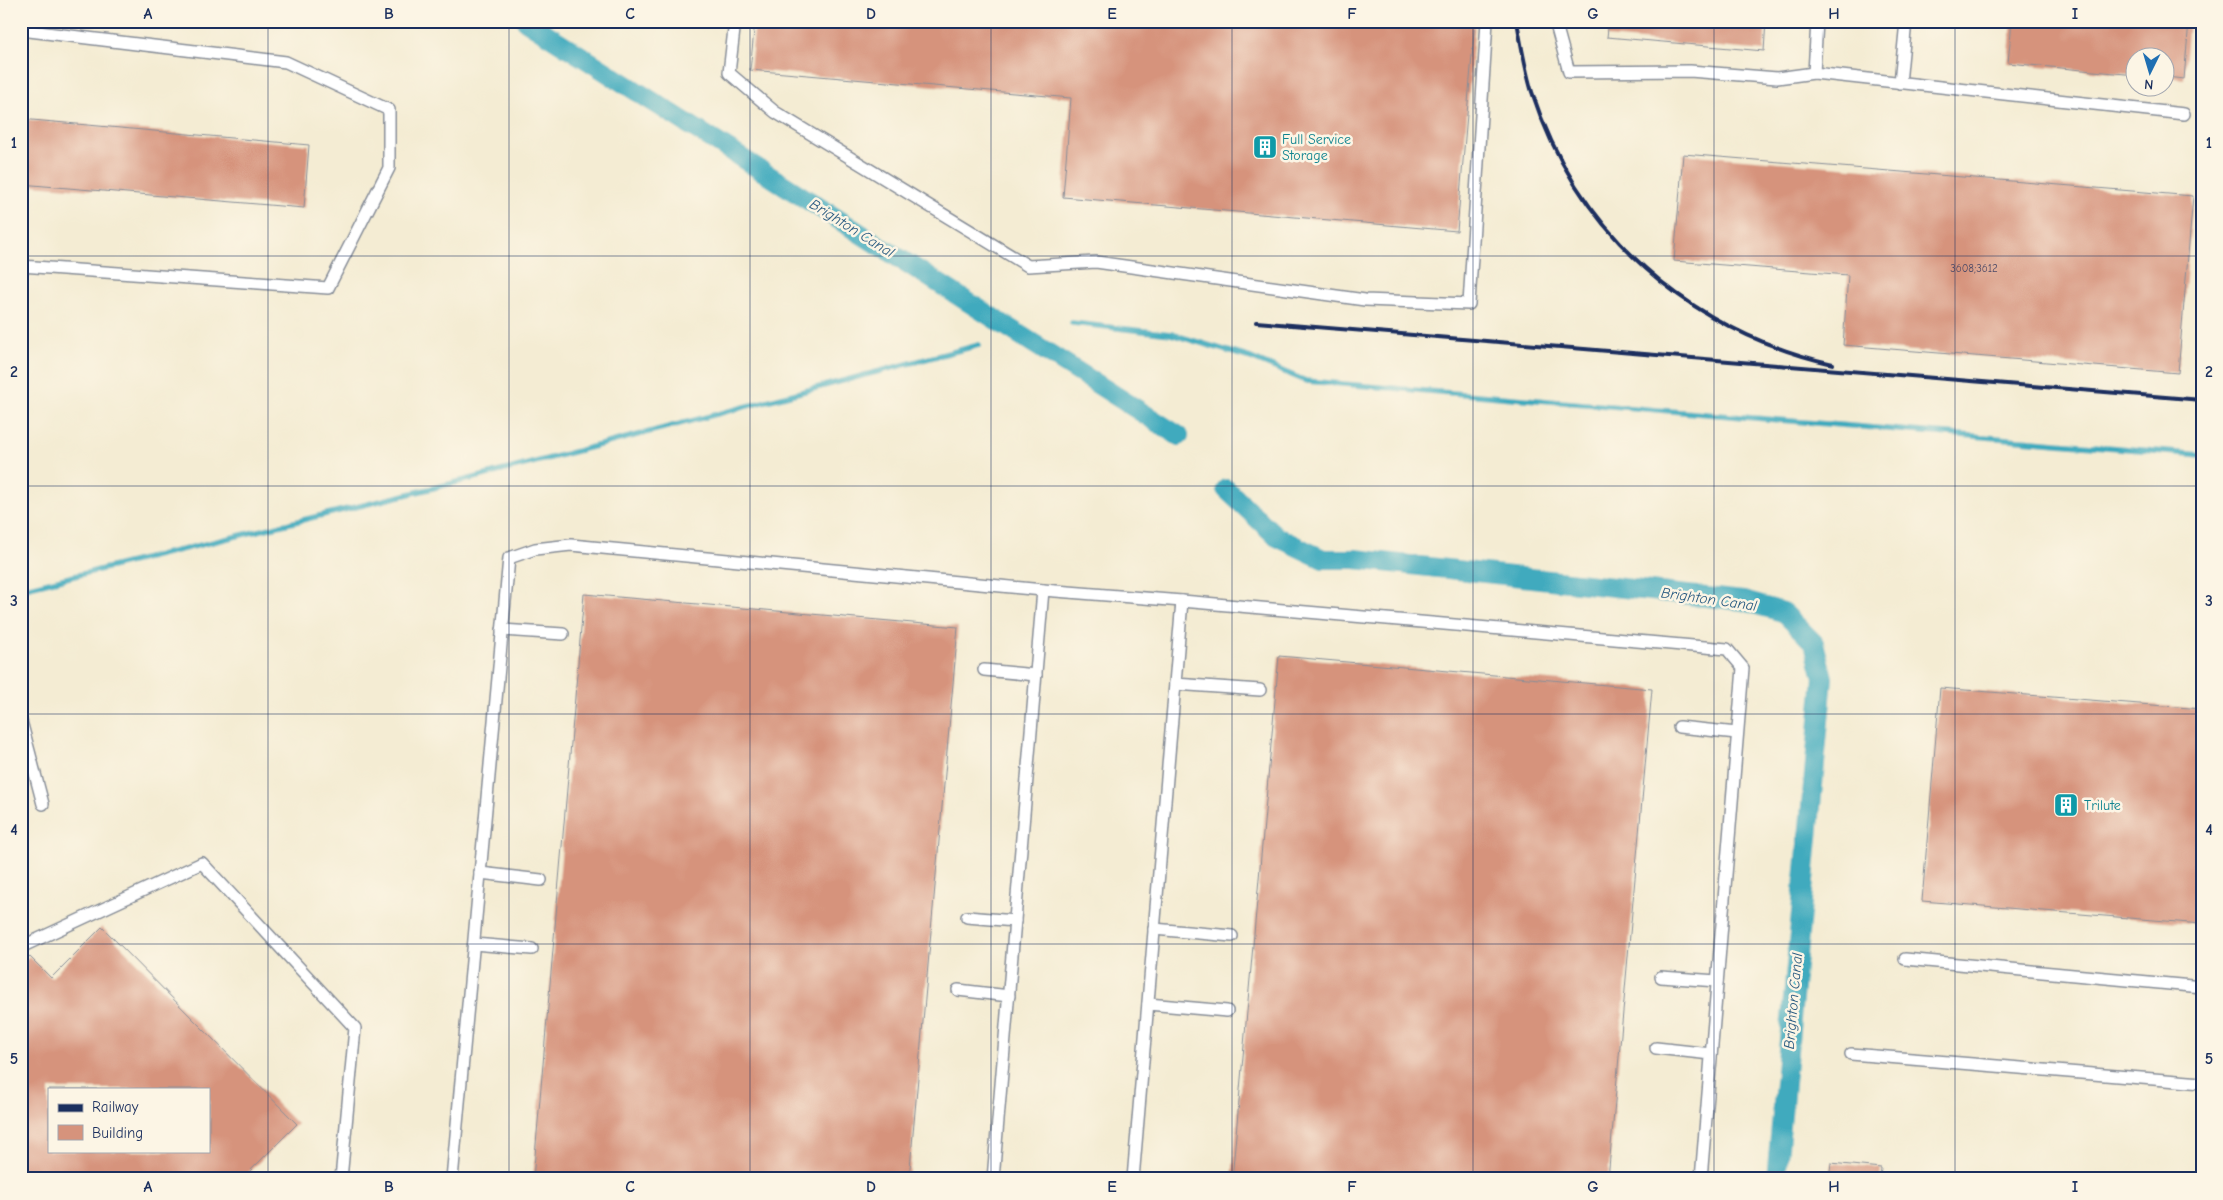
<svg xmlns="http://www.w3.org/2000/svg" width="2223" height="1200" viewBox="0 0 2223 1200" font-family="'Comic Neue',sans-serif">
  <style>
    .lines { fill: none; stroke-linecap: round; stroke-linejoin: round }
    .stream { stroke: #3faabe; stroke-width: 5.5 }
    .canal { stroke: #3faabe; stroke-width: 20 }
    .building { fill: #d6937c; fill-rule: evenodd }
    .lane-casing { stroke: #888e98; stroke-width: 14 }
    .lane { stroke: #fff; stroke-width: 11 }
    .rail { stroke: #1b2f5e; stroke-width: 4 }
    .grid { fill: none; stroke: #1b2f5e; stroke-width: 1; stroke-opacity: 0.55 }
    .labels { text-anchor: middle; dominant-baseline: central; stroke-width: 5; stroke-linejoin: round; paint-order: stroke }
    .number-label { font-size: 11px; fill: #4a4866 }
    .culture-label { font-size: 14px; fill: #0d838f; stroke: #fcf5e5; text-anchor: start }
    .water-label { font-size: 15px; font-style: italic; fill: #285a80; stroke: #fcf5e5 }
    .neatline { fill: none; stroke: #1b2f5e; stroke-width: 2 }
    .grid-label { font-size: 16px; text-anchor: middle; font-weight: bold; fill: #1b2f5e }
  </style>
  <rect width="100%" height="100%" fill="#fcf5e5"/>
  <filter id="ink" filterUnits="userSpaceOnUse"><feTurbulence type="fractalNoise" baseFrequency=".02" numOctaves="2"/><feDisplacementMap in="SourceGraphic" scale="10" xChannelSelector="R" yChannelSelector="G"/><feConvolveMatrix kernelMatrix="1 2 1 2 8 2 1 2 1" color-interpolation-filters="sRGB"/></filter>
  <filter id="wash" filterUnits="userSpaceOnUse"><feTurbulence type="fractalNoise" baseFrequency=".0096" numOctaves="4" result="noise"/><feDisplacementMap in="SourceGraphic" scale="20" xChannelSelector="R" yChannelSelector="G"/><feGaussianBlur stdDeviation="1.12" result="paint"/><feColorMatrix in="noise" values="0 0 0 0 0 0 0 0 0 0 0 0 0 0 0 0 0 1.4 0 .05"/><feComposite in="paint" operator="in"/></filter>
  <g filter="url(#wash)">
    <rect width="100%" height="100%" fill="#f4ecd3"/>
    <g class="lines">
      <g class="stream">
        <polyline points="1072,323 1171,334 1251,358 1306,381 2202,455"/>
        <polyline points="21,589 482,476 979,345"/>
      </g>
      <g class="canal">
        <polyline points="526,21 1179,436"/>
        <polyline points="1226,489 1277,537 1323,559 1355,559 1743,601 1783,612 1814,643 1823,678 1776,1179"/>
      </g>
    </g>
    <g id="blocks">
      <g class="building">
        <polygon points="755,21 1475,21 1457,231 1063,197 1071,98 750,70"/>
        <polygon points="1609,21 1766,21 1764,51 1607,37"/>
        <polygon points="2012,21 2189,21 2184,79 2166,77 2166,58 2136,58 2136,75 2008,63"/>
        <polygon points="21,119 309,145 304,208 21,184"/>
        <polygon points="1683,154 2193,196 2178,373 1843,345 1848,275 1674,261"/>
        <polygon points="584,594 958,627 909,1179 533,1179"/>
        <polygon points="1279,656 1652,689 1608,1179 1232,1179"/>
        <polygon points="1940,688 2202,709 2202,924 1922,901"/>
        <path d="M102,927l195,197 -55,55h-221v-215l8,-8 22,22zM49,1089h160v62h-160z"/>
        <polygon points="1831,1163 1881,1168 1880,1179 1829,1179"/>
      </g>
    </g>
  </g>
  <g filter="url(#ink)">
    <use href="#blocks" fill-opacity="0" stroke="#888e98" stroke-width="1"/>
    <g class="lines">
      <defs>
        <g id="lane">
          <polyline points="735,21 729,73 775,112 1028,266 1096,262 1365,300 1469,304 1487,21"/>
          <polyline points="1555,21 1569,72 1690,71 1777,78 1814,73"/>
          <polyline points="1817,21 1814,73 2184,114"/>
          <polyline points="21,30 286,62 389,110 389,168 328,288 21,266"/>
          <polyline points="1900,83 1906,21"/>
          <polyline points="1043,590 1182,601"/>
          <polyline points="502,630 563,634"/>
          <polyline points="984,670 1036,675"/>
          <polyline points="1175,684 1260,690"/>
          <polyline points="21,721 43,804"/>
          <polyline points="1679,727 1737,733"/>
          <polyline points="480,873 541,880"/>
          <polyline points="967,917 1015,921"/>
          <polyline points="1154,929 1232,936"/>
          <polyline points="474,944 532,949"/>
          <polyline points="21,947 202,863 355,1028 341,1179"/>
          <polyline points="1905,959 2202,987"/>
          <polyline points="1661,977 1717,981"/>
          <polyline points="958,990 1009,996"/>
          <polyline points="1148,1004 1227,1011"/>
          <polyline points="1656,1048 1711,1054"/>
          <polyline points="1851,1054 2202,1083"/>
          <polyline points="452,1179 509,558 535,549 571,545 1043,590 993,1179"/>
          <polyline points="1133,1179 1182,601 1727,649 1743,668 1701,1179"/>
        </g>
      </defs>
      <use href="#lane" class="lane-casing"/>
      <use href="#lane" class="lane"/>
      <g class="rail">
        <path d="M1517,21c4,24 8,48 15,71 46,141 157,239 301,272"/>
        <polyline points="1256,322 2202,400"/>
      </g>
    </g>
  </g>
  <path class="grid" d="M268,21v1158M509,21v1158M750,21v1158M991,21v1158M1232,21v1158M1473,21v1158M1714,21v1158M1955,21v1158M21,256h2181M21,486h2181M21,714h2181M21,944h2181"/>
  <defs>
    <symbol id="building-square" viewBox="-11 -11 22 22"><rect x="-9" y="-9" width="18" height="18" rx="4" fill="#0f9aa8" stroke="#fcf5e5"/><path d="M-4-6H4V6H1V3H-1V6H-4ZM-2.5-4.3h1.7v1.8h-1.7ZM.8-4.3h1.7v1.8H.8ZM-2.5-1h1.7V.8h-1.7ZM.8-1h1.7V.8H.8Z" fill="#fff"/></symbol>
  </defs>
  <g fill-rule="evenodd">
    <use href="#building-square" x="1251" y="133" width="28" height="28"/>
    <use href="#building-square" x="2052" y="791" width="28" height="28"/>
  </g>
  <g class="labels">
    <g class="number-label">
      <text x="1974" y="268">3608;3612</text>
    </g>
    <g class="culture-label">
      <text x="1282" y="139">Full Service<tspan x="1282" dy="16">Storage</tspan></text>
      <text x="2084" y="805">Trilute</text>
    </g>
    <g class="water-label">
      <text transform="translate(852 228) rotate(32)">Brighton Canal</text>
      <text transform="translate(1709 599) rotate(8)">Brighton Canal</text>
      <text transform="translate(1793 1001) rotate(-85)">Brighton Canal</text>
    </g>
  </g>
  <rect width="2223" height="1200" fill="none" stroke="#fcf5e5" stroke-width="55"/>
  <rect x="48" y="1088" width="162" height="65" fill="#fcf5e5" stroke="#a2a6af"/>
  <rect x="58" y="1104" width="25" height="8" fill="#1b2f5e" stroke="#a2a6af"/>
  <text x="92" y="1112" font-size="15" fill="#1b2f5e">Railway</text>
  <rect x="58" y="1125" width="25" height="15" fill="#d6937c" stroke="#a2a6af"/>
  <text x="92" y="1138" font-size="15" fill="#1b2f5e">Building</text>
  <g transform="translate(2150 72) rotate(185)"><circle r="24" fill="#fcf5e5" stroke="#a2a6af"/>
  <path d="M0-4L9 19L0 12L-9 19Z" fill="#1f6fb2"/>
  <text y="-8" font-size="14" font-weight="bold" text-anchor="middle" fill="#1b2f5e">N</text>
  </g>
  <rect x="28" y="28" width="2168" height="1144" class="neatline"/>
  <g class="grid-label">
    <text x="148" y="19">A</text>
    <text x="389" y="19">B</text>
    <text x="630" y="19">C</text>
    <text x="871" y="19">D</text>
    <text x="1112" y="19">E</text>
    <text x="1352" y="19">F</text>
    <text x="1593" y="19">G</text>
    <text x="1834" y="19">H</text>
    <text x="2075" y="19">I</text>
    <text x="14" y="148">1</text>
    <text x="2209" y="148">1</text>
    <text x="14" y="377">2</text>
    <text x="2209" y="377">2</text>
    <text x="14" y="606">3</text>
    <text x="2209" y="606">3</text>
    <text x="14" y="835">4</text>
    <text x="2209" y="835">4</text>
    <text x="14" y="1064">5</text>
    <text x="2209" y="1064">5</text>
    <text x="148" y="1192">A</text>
    <text x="389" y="1192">B</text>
    <text x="630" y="1192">C</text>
    <text x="871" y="1192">D</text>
    <text x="1112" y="1192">E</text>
    <text x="1352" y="1192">F</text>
    <text x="1593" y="1192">G</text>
    <text x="1834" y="1192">H</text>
    <text x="2075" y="1192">I</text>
  </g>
</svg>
